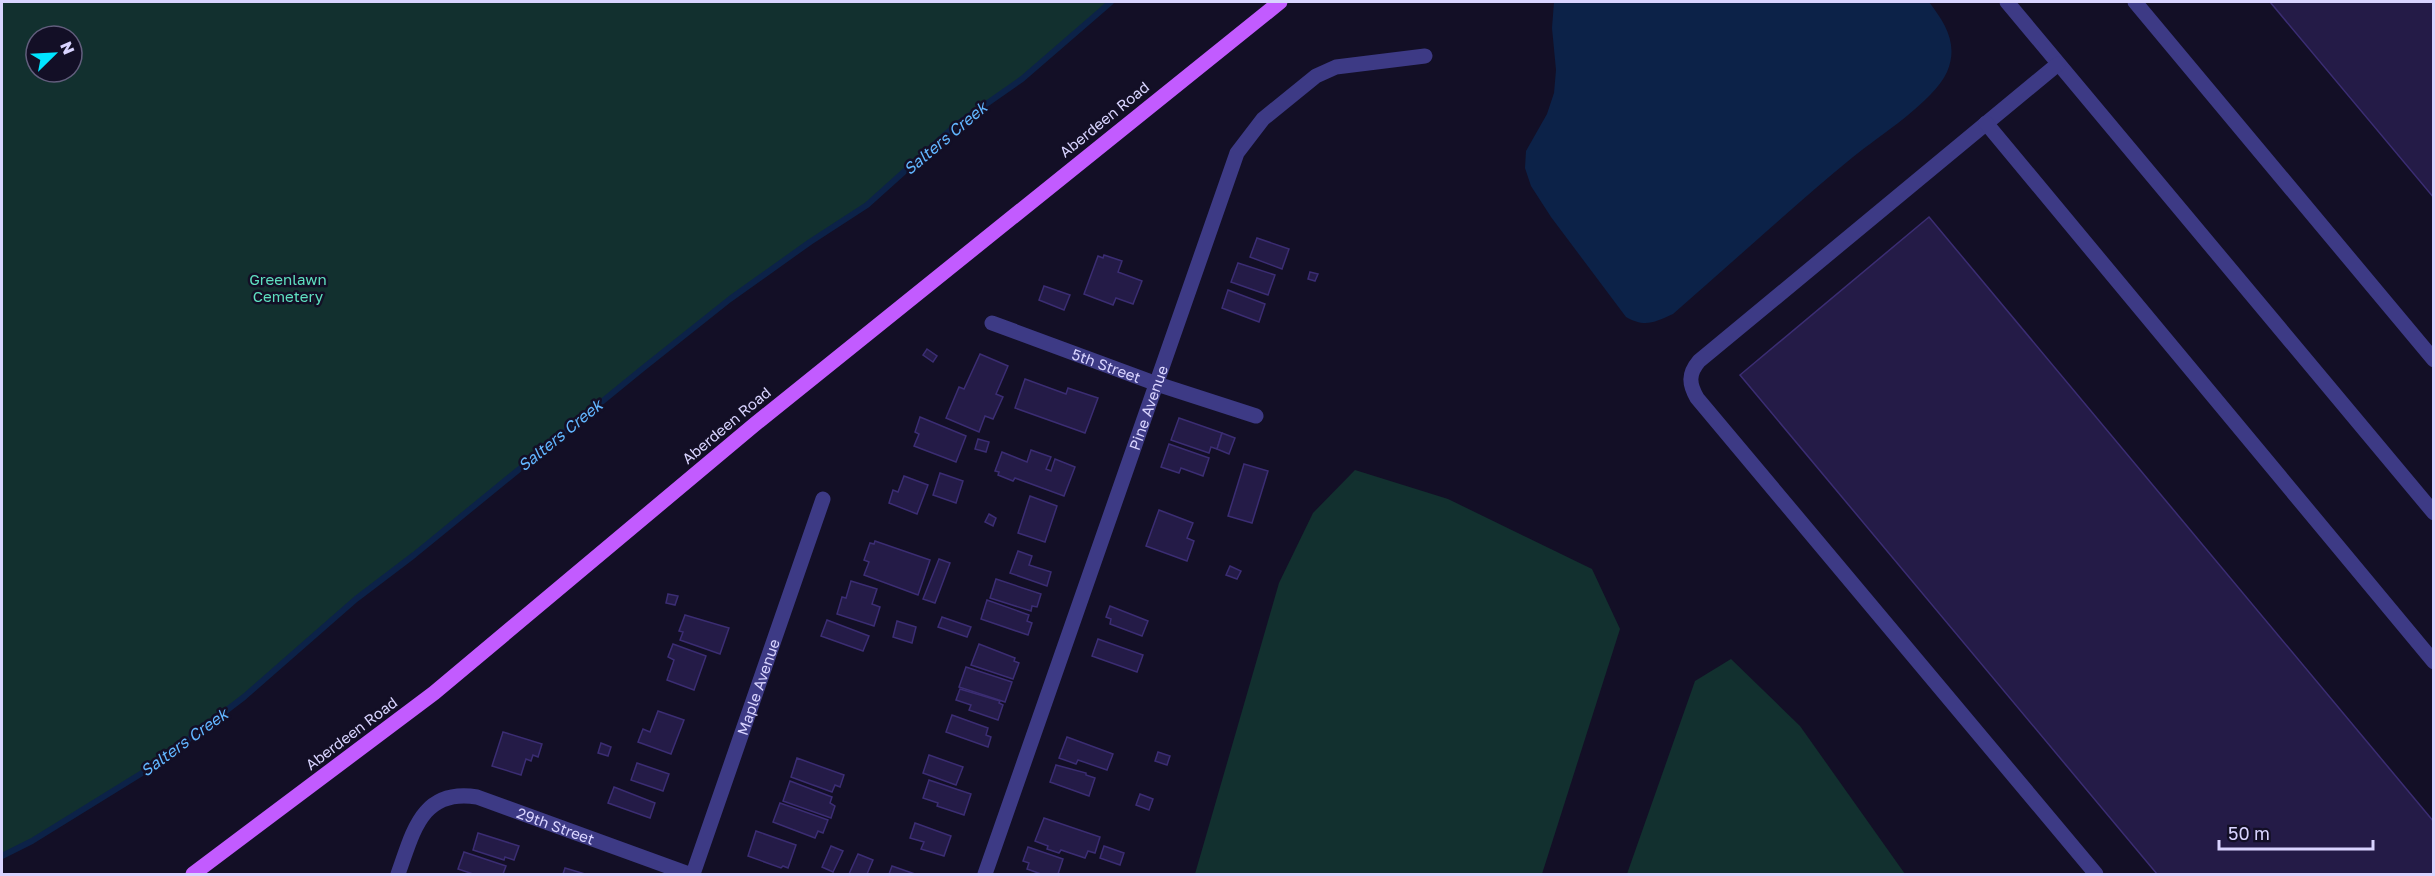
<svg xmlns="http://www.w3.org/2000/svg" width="2435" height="876" viewBox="0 0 2435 876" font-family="'Golos Text',sans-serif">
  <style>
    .green { fill: #12302f; fill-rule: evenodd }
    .water { fill: #0c2248 }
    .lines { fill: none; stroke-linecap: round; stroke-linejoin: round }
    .stream { stroke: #0c2248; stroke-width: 6 }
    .building { fill: #241b47; stroke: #3b2d73; stroke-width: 1.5 }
    .minor { stroke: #3d3a85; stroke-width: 15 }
    .major { stroke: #c25bff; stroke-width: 15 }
    .labels { text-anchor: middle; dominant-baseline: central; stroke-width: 5; stroke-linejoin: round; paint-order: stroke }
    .street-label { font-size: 15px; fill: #d9d4ff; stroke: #130f26 }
    .park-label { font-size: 15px; fill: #5fe0c0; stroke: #130f26 }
    .water-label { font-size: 16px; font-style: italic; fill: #62b6ff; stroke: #130f26 }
  </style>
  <rect width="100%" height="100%" fill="#130f26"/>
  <g class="green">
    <path d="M2,2h1109l-89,77 -67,46 -88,80 -57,37 -80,57 -88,70 -228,186 -58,44 -112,98 -89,68 -123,76 -30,15zM36,36h36v36h-36z"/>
    <polygon points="1355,470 1448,499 1592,569 1620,629 1542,874 1195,874 1279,583 1313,513"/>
    <polygon points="1731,659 1800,726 1905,874 1627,874 1695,681"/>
  </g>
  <path class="water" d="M1554,2h375c16,21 30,42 18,70 -14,30 -68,64 -94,85 -62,51 -120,105 -180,157 -18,8 -28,14 -47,3l-75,-100 -20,-31 -6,-18 1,-17 21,-37 7,-21 2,-23 -4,-42z"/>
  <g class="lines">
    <polyline class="stream" points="2,856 32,841 155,765 244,697 356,599 414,555 642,369 730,299 810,242 867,205 956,125 1022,79 1111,2"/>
  </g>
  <g class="building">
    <polygon points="2270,2 2434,2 2434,198"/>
    <polygon points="1929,217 2434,822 2434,874 2157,874 1740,375"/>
    <polygon points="1257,238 1289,249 1282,269 1250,257"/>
    <polygon points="1104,255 1122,261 1118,272 1142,281 1133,304 1116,298 1113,305 1084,294 1098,256 1103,258"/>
    <polygon points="1238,263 1275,275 1268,295 1231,282"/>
    <polygon points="1310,272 1318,274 1315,281 1308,279"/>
    <polygon points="1044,286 1070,295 1064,310 1039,300"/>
    <polygon points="1228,290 1265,304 1259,322 1222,308"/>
    <polygon points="927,349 937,356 933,362 923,355"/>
    <polygon points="980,354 1008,366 996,394 1003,397 993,419 985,416 979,432 946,418 959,387 964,389"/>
    <polygon points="1025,379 1066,394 1068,388 1098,398 1085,433 1015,408"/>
    <polygon points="920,417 966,436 956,462 914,446 919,434 915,432"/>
    <polygon points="1179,418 1222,433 1217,449 1211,447 1209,453 1171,440"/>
    <polygon points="1222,433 1235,438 1229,454 1217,449"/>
    <polygon points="978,439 989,442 986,452 975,449"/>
    <polygon points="1169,444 1209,458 1203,476 1181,468 1179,473 1161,467"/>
    <polygon points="1031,450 1051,457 1046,469 1051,471 1055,459 1075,467 1064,496 1015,478 1013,481 998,475 999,472 995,471 1002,452 1027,462"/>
    <polygon points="1244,464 1268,471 1252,523 1228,516"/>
    <polygon points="940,473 963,481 956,503 933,495"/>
    <polygon points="904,476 928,485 917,514 889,503 893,490 898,492"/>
    <polygon points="1030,496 1057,506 1045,542 1018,533"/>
    <polygon points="1159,510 1193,523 1187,538 1194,541 1187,561 1146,546"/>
    <polygon points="989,514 996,518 993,526 985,522"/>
    <polygon points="875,541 930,560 918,595 864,575 869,562 864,560 870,543 874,544"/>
    <polygon points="1018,551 1032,556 1029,565 1051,572 1047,586 1010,573"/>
    <polygon points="939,559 950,563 935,603 923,599"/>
    <polygon points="1230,566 1241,571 1237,579 1226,575"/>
    <polygon points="996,579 1041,594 1037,607 1032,606 1031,611 990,598"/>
    <polygon points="851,581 877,589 872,604 880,607 874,626 837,614 842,597 846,598"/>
    <polygon points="668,594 678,596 675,605 666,603"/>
    <polygon points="987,600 1029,615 1027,621 1032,623 1028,635 981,619"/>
    <polygon points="1110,606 1148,621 1142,636 1110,624 1111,619 1106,617"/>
    <polygon points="685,615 729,628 720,654 680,640 683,632 679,631"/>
    <polygon points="942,617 971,627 967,637 938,627"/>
    <polygon points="827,620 869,636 863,651 821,636"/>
    <polygon points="897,621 916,627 912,643 893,637"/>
    <polygon points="1098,639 1143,655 1137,672 1092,656"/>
    <polygon points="673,644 706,656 694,690 667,680 674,660 668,657"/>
    <polygon points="979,644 1015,658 1014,661 1019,663 1013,679 971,665"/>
    <polygon points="966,667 1012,682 1005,702 959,687"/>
    <polygon points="960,689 1000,701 999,703 1003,705 998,720 969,710 971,705 956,700"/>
    <polygon points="658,711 684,720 671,754 638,742 643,729 650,732"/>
    <polygon points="952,715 988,728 986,735 991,737 988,747 946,732"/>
    <polygon points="503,732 542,744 538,757 533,755 531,761 526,759 521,775 492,766"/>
    <polygon points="1067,737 1113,754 1107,770 1078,760 1076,764 1059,758"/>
    <polygon points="601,743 611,747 608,756 598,753"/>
    <polygon points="1158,752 1170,756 1167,765 1155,761"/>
    <polygon points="929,755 963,767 956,785 923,773"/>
    <polygon points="797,758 844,775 840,787 835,785 832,792 791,777"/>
    <polygon points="637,763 669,774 663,791 631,780"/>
    <polygon points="1056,765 1086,773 1086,775 1095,778 1089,796 1050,782"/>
    <polygon points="929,780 971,794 964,815 937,806 938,803 923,798"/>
    <polygon points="790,781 832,797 830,803 835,806 831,818 783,801"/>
    <polygon points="614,787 655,803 650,818 608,803"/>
    <polygon points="1140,794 1153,799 1149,810 1136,805"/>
    <polygon points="780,803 828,820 823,833 818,831 815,838 773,822"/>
    <polygon points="1044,818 1100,837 1095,853 1088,851 1085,858 1061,850 1059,853 1047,849 1048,846 1035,841"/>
    <polygon points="915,823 951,836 944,856 921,849 924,842 910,838"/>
    <polygon points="756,831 796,845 788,868 783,866 781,868 748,856"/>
    <polygon points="478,833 519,846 514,860 505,857 504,860 473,850"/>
    <polygon points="831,846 843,851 833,872 822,867"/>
    <polygon points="1104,846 1124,853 1120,865 1100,858"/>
    <polygon points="1028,847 1063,859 1058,874 1041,874 1027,869 1029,863 1023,861"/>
    <polygon points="464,852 506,866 503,874 473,874 458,869"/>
    <polygon points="858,854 873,860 867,874 849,874"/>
    <polygon points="892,866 915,874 889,874"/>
    <polygon points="565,868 585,874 563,874"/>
  </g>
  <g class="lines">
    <g class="minor">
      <polyline points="2007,2 2434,513"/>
      <polyline points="2135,2 2434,360"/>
      <path d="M2058,64l-359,297c-11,13 -10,23 -2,37l399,476"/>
      <polyline points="1986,123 2434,662"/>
      <path id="s1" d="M992,323l165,61 99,32"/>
      <path id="s2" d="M398,874c15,-41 23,-86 79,-77l212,77"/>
      <path id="s3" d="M693,874l130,-375"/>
      <path id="s4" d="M985,874l252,-721 26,-34 53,-43 20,-9 89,-11"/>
    </g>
    <polyline class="major" points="193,874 434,693 754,425 1280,2"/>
  </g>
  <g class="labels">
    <g class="street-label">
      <text transform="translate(1104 119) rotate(-39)">Aberdeen Road</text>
      <text stroke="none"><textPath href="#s1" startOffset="122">5th Street</textPath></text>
      <text stroke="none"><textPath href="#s4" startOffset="494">Pine Avenue</textPath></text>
      <text transform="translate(726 425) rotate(-40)">Aberdeen Road</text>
      <text stroke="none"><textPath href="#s3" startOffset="198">Maple Avenue</textPath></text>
      <text transform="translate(351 733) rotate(-37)">Aberdeen Road</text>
      <text stroke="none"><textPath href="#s2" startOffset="208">29th Street</textPath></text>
    </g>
    <g class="park-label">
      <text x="288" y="279">Greenlawn<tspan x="288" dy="17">Cemetery</tspan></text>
    </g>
    <g class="water-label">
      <text transform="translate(945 138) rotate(-40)">Salters Creek</text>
      <text transform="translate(560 435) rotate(-39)">Salters Creek</text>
      <text transform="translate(184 742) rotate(-36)">Salters Creek</text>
    </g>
  </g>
  <rect width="2435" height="876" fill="none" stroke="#d9d4ff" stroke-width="6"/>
  <g transform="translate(54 54) rotate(66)"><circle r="28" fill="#130f26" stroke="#625e7d" stroke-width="1.5"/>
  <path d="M0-4.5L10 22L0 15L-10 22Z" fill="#00e5ff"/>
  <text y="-9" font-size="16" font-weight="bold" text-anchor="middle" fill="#d9d4ff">N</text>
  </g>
  <path d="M2219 840v9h154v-9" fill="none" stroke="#d9d4ff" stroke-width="3"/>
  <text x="2228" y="840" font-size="18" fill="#d9d4ff" stroke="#130f26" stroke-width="4.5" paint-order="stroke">50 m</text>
</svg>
